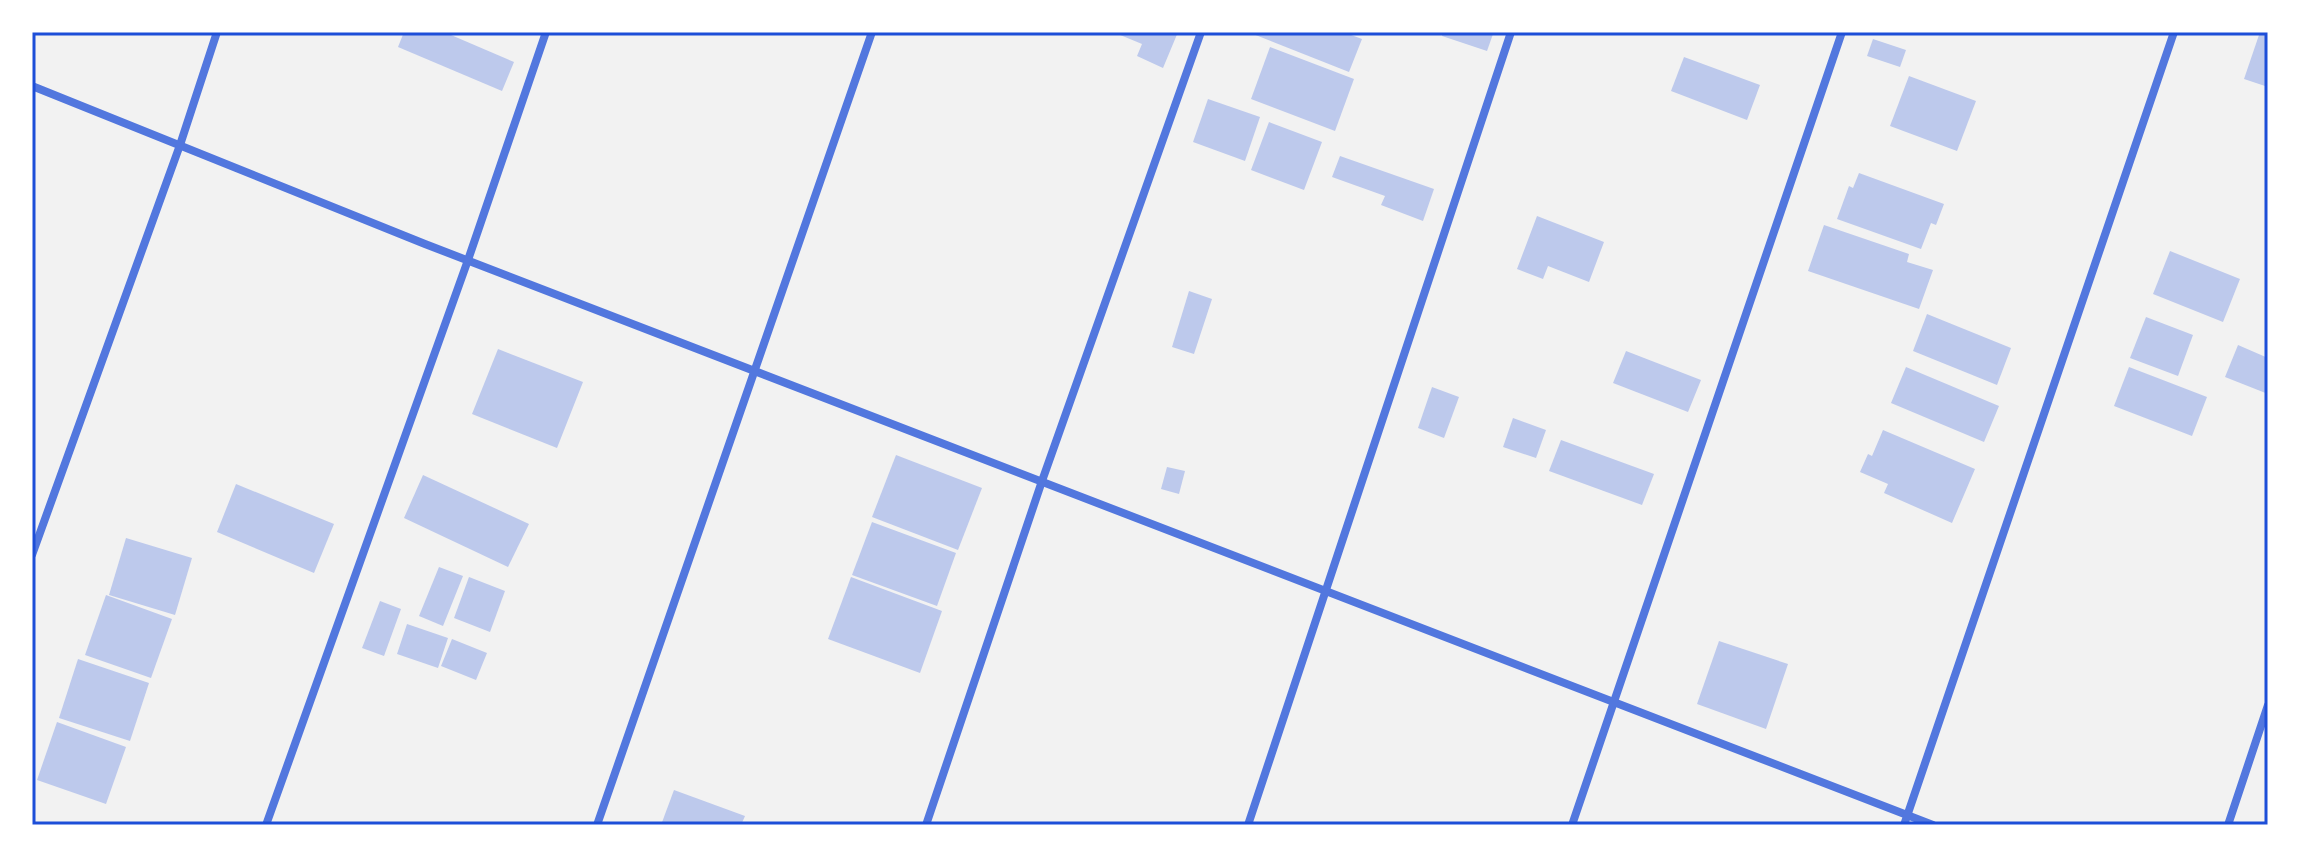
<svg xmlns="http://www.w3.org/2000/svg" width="2300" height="857" viewBox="0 0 2300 857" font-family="Commissioner,sans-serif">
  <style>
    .building { fill: #bdc9ec }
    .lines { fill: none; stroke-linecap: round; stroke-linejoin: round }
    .minor { stroke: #5277de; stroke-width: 8 }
    .neatline { fill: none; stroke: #1d4ed8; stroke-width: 3 }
  </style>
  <rect width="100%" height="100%" fill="#f2f2f2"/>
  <g class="building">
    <polygon points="404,32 444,32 514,62 502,91 398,47"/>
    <polygon points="1113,32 1178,32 1163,68 1137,56 1142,44"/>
    <polygon points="1248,32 1343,32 1362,39 1349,72"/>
    <polygon points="1443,32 1488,32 1493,34 1487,51 1442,36"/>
    <polygon points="2260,32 2268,32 2268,87 2244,79"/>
    <polygon points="1873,39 1906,50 1900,67 1867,56"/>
    <polygon points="1270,47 1354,79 1335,131 1251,99"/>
    <polygon points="1684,57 1760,85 1747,120 1671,91"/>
    <polygon points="1909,76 1976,101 1957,151 1890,126"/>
    <polygon points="1208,99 1260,117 1245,161 1193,142"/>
    <polygon points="1269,122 1322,142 1304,190 1251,170"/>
    <polygon points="1340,156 1434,189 1423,221 1381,205 1385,196 1332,177"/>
    <polygon points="1859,173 1944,204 1936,225 1931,223 1921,249 1837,219 1849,186 1853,188"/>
    <polygon points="1537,216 1604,242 1589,282 1548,266 1543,279 1517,269"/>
    <polygon points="1824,225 1909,254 1907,262 1933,270 1919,309 1808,271"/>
    <polygon points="2170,251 2240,279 2223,322 2153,294"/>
    <polygon points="1189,291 1212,299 1194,354 1172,347"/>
    <polygon points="1927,314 2011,348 1997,385 1913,351"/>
    <polygon points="2146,317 2193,335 2178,376 2130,358"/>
    <polygon points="2238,345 2268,358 2268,394 2225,377"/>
    <polygon points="498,349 583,382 557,448 472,414"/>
    <polygon points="1626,351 1701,380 1688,412 1613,383"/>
    <polygon points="1906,367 1999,406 1984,442 1891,403"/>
    <polygon points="2129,367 2207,397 2192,436 2114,406"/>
    <polygon points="1432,387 1459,397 1444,438 1418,428"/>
    <polygon points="1513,418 1546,430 1536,458 1503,447"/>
    <polygon points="1883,430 1975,469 1952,523 1884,493 1888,484 1860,472 1868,454 1872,456"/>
    <polygon points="1561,440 1654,474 1642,505 1549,471"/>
    <polygon points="896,455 982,488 958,550 872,517"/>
    <polygon points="1167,467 1185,471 1179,494 1161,489"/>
    <polygon points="423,475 529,524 508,567 404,518"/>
    <polygon points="236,484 334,524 314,573 217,532"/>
    <polygon points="872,522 956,553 937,606 852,575"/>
    <polygon points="126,538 192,558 175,615 109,595"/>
    <polygon points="439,567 463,576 443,626 419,616"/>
    <polygon points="469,577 505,591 490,632 454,618"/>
    <polygon points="851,577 942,611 920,673 828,639"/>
    <polygon points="106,595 172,619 151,678 85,655"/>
    <polygon points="380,601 401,609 384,656 362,648"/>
    <polygon points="407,624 448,638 438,668 397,654"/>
    <polygon points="452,639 487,653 476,680 441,666"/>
    <polygon points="1719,641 1788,664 1766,729 1697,704"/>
    <polygon points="78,659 149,683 130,741 59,718"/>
    <polygon points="57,722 126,747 106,804 37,780"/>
    <polygon points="674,790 745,816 741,825 661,825"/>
  </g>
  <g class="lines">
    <g class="minor">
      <polyline points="32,86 425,244 1933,825"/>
      <polyline points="32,555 180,145 217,32"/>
      <polyline points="266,825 468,260 546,32"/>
      <polyline points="597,825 872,32"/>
      <polyline points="926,825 1042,481 1201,32"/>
      <polyline points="1248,825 1511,32"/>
      <polyline points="1572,825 1842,32"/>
      <polyline points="1904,825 2174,32"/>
      <polyline points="2228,825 2268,705"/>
    </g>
  </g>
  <rect width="2300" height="857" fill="none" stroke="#ffffff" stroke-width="68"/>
  <rect x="34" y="34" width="2232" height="789" class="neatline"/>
</svg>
